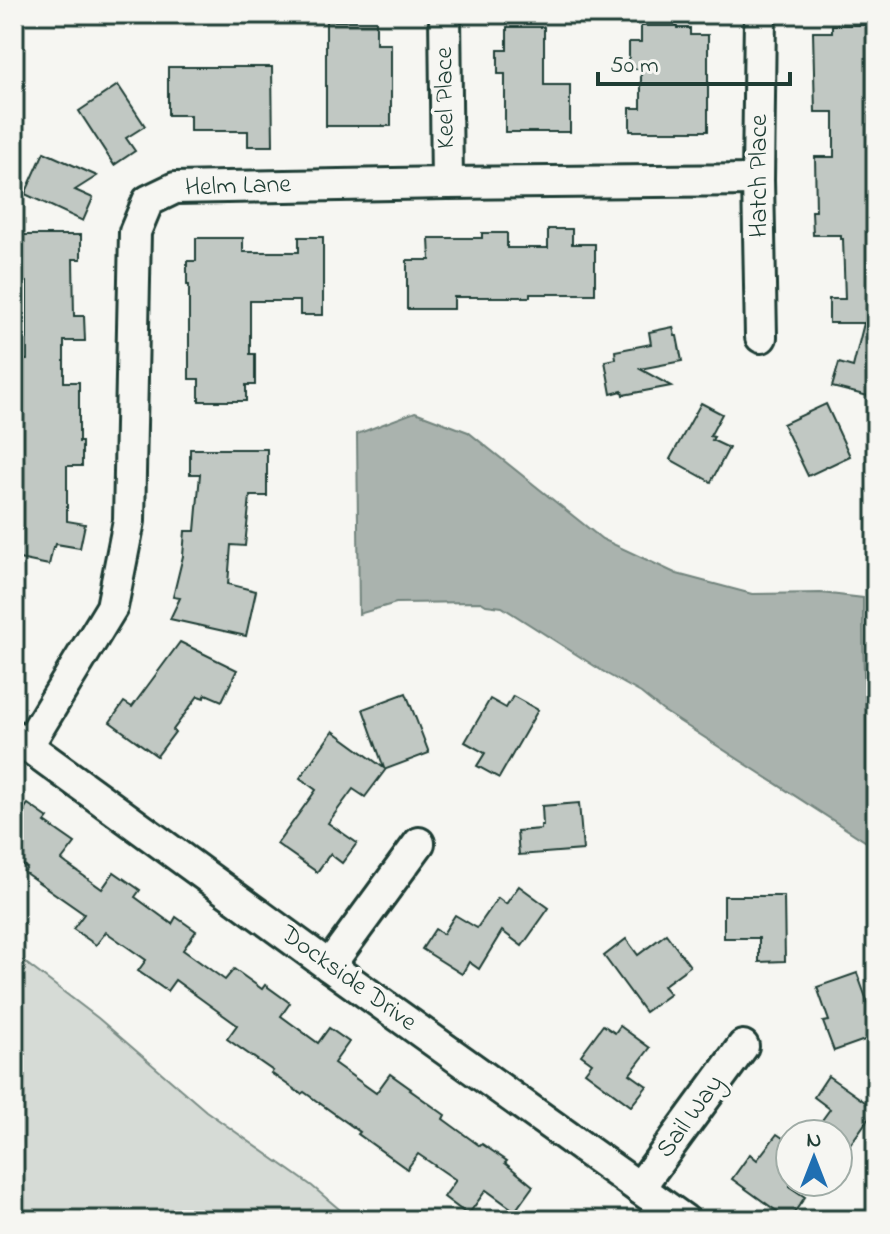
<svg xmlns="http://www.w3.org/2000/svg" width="890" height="1234" viewBox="0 0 890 1234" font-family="'Indie Flower',sans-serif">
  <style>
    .green { fill: #d6dbd6; stroke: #7a8c85; stroke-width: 2 }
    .water { fill: #aab3ae; stroke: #72847d; stroke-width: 2 }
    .building { fill: #c1c8c3; stroke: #1f3d34; stroke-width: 2 }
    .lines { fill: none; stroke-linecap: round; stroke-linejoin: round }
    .street-casing { stroke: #1f3d34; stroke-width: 36 }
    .street { stroke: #f6f6f2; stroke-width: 30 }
    .labels { text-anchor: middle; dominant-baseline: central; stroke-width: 7; stroke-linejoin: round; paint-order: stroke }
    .street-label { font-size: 26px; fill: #1f3d34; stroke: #f6f6f2 }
  </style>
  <rect width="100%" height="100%" fill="#f6f6f2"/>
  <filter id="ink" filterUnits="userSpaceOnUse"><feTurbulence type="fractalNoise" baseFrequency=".0125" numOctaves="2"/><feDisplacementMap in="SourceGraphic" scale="16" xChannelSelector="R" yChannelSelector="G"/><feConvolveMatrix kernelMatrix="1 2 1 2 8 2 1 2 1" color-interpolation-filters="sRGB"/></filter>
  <g filter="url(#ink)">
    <polygon class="green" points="14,954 98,1018 206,1111 312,1186 352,1220 14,1220"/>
    <path class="water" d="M415,412l53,20 134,107 75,35 75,20 69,-1 42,5c0,25 0,51 1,76 4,56 9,112 4,169l-206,-133 -21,-17 -34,-19 -105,-67 -16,-2 -5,-3 -85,1 -37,11 -2,-180z"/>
    <g class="building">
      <polygon points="326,21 376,21 376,44 391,44 391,126 326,126"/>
      <polygon points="832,25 876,25 876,398 832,387 839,363 853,367 864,323 829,323 829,299 845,299 843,239 841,239 841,235 813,235 812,211 816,211 815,157 834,157 834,112 815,112 813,32 832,32"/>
      <polygon points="641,26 677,26 677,28 690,28 690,35 708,35 708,131 630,131 630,108 641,108 641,69 629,69 629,42 641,42"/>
      <polygon points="507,27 544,27 544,85 570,85 570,132 505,132 505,74 498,74 498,50 507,50"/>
      <polygon points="168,67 272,67 273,146 248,146 248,131 190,131 190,115 168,115"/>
      <polygon points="118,85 145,126 126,138 135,151 114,165 79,111"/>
      <polygon points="44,152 97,176 75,190 93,198 83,221 25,194"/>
      <polygon points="548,229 572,229 572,244 595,244 595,294 530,294 530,297 454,297 454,309 407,309 407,260 430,260 429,238 482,238 482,233 507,233 507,248 548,248"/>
      <polygon points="17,235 81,235 81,259 73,259 74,316 84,316 85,341 64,341 64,382 79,382 79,442 82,442 82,466 67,466 67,521 85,524 80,548 56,544 55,547 53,547 49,565 14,558 15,360 27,360 27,282 17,282 17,260 14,261 14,238 17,238"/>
      <polygon points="299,237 323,237 323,315 300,315 300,301 250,301 250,354 255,354 255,385 246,385 246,401 199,401 199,379 189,379 189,285 187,285 187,261 196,261 196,238 243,238 243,252 299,252"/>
      <polygon points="673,327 675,336 677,336 682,361 640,369 671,386 623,395 622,391 611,394 605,361 616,359 615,351 651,344 649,332"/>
      <polygon points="701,403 722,414 710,436 714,437 712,440 729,448 711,482 670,459"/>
      <polygon points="826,404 850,456 808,476 783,424"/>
      <polygon points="190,449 267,449 267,496 250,496 245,546 231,545 228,584 256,591 246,636 170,619 180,598 173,597 183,556 185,531 195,531 200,474 190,474"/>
      <polygon points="180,642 237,670 222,701 206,694 204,698 198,696 173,730 175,732 157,756 110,722 124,702 132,707"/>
      <polygon points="406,693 429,753 386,769 365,797 353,789 328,823 357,843 342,863 330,854 317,872 277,844 316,790 300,778 333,731 384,768 363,709"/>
      <polygon points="513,696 538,710 499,778 477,766 485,753 465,742 490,699 506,708"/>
      <polygon points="579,803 583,850 519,855 517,831 541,829 541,825 543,825 542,806"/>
      <polygon points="28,804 48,818 45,822 75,843 62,860 67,864 102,889 114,872 140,890 135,897 172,924 176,917 196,931 183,950 225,980 234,969 262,989 265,985 290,1003 281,1016 318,1043 329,1028 349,1042 334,1063 376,1093 390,1074 411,1089 410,1090 445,1115 443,1119 480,1146 482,1144 507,1161 505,1163 533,1186 515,1211 486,1190 468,1215 444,1197 456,1180 418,1154 407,1169 358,1134 360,1132 304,1092 301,1094 271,1073 273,1071 227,1039 237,1025 208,1004 175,980 167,991 138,971 146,960 106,932 96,945 73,929 84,914 24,872 27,868 14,859 14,823"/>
      <polygon points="519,886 549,908 522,946 502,931 479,969 469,962 462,974 422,949 435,929 443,934 455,915 477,928 498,898 506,904"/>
      <polygon points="724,896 784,896 785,961 759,962 759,938 724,938"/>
      <polygon points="666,934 690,966 663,986 670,994 645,1012 604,956 626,939 638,955"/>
      <polygon points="857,973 869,1006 876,1004 876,1036 834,1051 823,1022 829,1021 817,987"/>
      <polygon points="603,1025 615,1033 620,1026 650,1048 630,1074 647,1086 631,1106 585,1072 592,1063 581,1055"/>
      <polygon points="828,1076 875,1109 838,1162 838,1134 812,1134 830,1109 814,1097"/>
      <polygon points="777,1134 790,1143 790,1187 805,1197 789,1220 732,1179 750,1154 757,1160"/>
    </g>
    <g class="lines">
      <defs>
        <g id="street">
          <polyline points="445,14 447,183"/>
          <polyline points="760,14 758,180 761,337"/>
          <polyline points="14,736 329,966 684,1220"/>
          <polyline points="28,745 112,607 129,521 135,232 148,201 175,188 447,183 758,180"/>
          <polyline points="329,966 419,843"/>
          <polyline points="639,1188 743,1046"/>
        </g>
      </defs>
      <use href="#street" class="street-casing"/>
      <use href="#street" class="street"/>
    </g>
  </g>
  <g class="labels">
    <g class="street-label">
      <text transform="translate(446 98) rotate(-91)">Keel Place</text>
      <text transform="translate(760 176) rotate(-90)">Hatch Place</text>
      <text transform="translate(238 187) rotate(-2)">Helm Lane</text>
      <text transform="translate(348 979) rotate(36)">Dockside Drive</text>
      <text transform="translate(691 1117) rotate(-54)">Sail Way</text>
    </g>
  </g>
  <rect width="890" height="1234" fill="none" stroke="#f6f6f2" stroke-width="48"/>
  <rect x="24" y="24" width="842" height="1186" fill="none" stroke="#1f3d34" stroke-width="3" filter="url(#ink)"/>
  <g transform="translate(814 1158)"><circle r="38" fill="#f6f6f2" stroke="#a0aca6" stroke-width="2"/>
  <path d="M0-6L14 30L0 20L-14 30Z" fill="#1f6fb2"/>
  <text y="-12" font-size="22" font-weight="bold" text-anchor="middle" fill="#1f3d34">N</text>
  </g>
  <path d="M598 72v12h192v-12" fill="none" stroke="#1f3d34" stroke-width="4"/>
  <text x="610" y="72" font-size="24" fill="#1f3d34" stroke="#f6f6f2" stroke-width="6" paint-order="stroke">50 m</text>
</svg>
